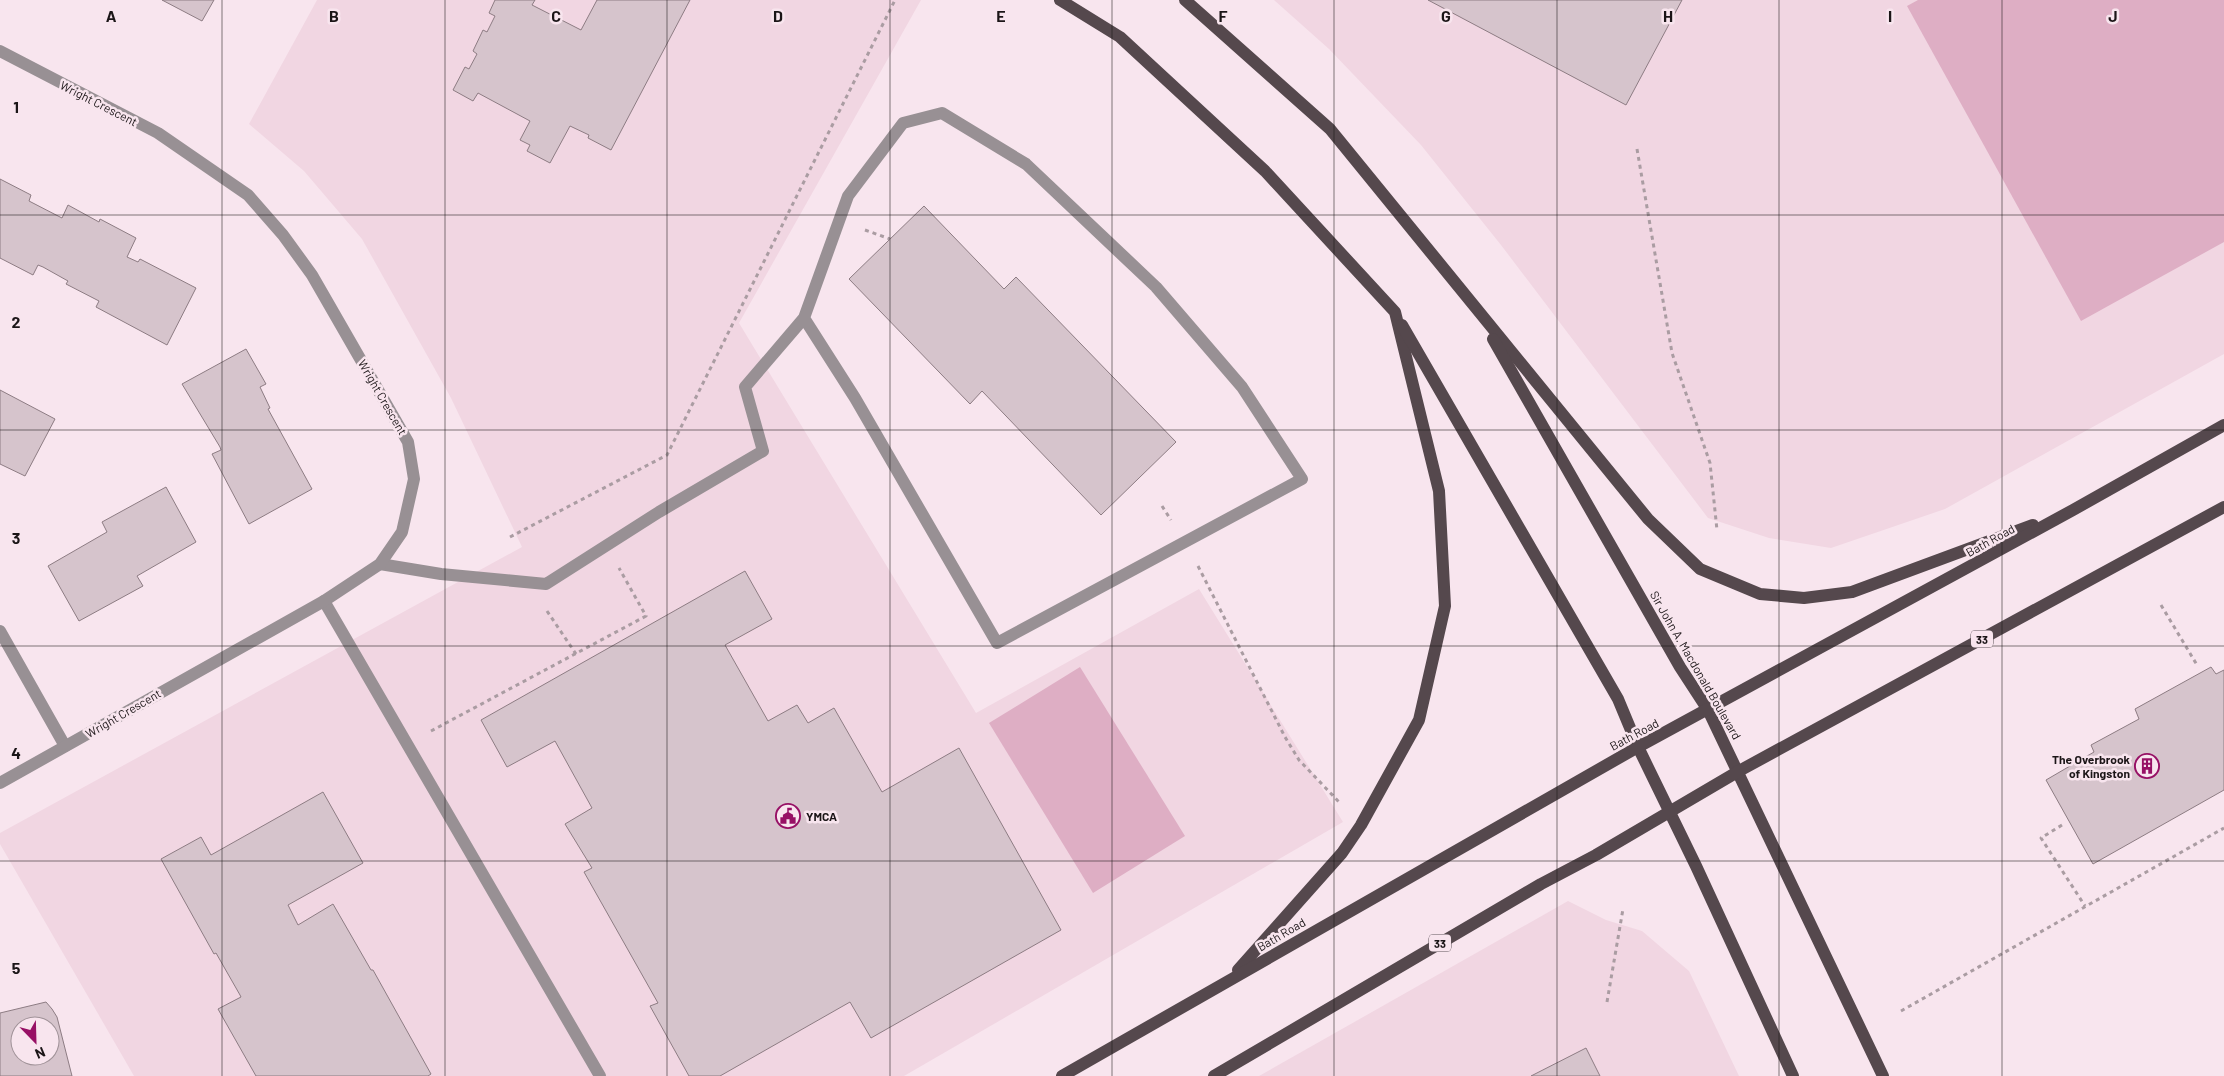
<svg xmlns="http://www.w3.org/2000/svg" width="2224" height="1076" viewBox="0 0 2224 1076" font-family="Barlow,sans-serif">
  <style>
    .built { fill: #f1d6e2 }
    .green { fill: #deaec4 }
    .building { fill: #d6c4cc; stroke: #8d7c83; fill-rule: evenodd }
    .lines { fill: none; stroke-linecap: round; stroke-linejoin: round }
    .path { stroke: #aa9ca2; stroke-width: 3; stroke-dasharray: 4 4; stroke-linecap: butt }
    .lane { stroke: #989094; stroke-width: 12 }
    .street { stroke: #989094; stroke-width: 12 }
    .primary { stroke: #55484d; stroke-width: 12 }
    .grid { fill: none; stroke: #1b1517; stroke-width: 1; stroke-opacity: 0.55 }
    .labels { text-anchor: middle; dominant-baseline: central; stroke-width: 5; stroke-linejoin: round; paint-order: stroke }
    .shield { fill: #f8e5ee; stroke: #5d5358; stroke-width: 1 }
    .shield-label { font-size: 11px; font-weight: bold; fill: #1b1517 }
    .street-label { font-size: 12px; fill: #1b1517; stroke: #f8e5ee }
    .poi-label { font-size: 12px; font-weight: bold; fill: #1b1517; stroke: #f8e5ee; text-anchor: end }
    .grid-label { font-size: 16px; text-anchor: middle; font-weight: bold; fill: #1b1517; stroke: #f8e5ee; stroke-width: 5; stroke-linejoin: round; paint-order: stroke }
  </style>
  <rect width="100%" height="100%" fill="#f8e5ee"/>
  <g class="built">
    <polygon points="317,0 921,0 739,323 976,713 1199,589 1343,822 904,1076 134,1076 0,844 0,833 522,547 451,398 362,239 304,171 249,124"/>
    <polygon points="1274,0 2224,0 2224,354 1945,509 1831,548 1769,538 1708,518 1501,245 1421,145 1329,49"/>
    <polygon points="1568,901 1606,920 1642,931 1689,971 1739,1076 1259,1076"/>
  </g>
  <g class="green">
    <polygon points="1918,0 2224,0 2224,242 2081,321 1907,6"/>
    <polygon points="1080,667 1185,836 1093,893 989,723"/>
  </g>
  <g class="building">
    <polygon points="162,0 214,0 202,21"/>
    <polygon points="495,0 535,0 532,5 581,30 597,0 690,0 611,150 588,138 589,135 570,126 550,163 527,151 530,145 520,140 530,121 478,93 473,101 453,90 465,67 469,69 477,54 473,51 483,30 487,32 495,16 489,13"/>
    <polygon points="1428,0 1682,0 1626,105"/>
    <polygon points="0,179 31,195 29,201 60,217 62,218 68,205 99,222 100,219 136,238 127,257 138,262 140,259 196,288 167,345 96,307 99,301 66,284 68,281 43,267 38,265 33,275 0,258"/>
    <polygon points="924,206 1004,289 1016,277 1176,442 1101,515 982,391 970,404 849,279"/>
    <polygon points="246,349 266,384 260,387 270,408 268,409 312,489 249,524 212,454 221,450 220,447 182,384"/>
    <polygon points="0,390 55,419 25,476 0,464"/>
    <polygon points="166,487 196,542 137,576 143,586 79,621 48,566 107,532 102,522"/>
    <polygon points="745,571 772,619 725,645 768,721 797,705 808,723 834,708 882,792 959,748 1061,930 871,1038 850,1002 720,1076 689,1076 650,1006 658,1003 584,872 592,868 565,824 592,808 555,741 507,767 481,720"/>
    <polygon points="2211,667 2216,674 2224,670 2224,790 2093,864 2046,780 2094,752 2091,745 2139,719 2135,709"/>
    <polygon points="323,792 363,863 288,905 298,925 333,904 371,970 373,970 431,1074 428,1076 256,1076 218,1009 241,997 240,995 216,953 214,954 161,859 201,837 211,855"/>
    <path d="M46,1002l6,7 5,8 15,59h-72v-63zM20,1026h30v30h-30z"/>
    <polygon points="1586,1048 1600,1076 1531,1076"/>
  </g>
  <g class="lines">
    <g class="path">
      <polyline points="1637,149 1672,353 1710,463 1717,530"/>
      <polyline points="865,230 890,239"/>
      <polyline points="1162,506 1171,520"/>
      <polyline points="510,537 667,455 895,0"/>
      <polyline points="1198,566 1285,737 1299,760 1339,802"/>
      <polyline points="2161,605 2197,665"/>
      <polyline points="547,611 576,654"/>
      <polyline points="431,731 646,616 619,568"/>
      <polyline points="2062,825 2041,838 2085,906"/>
      <polyline points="1607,1002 1623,909"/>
      <polyline points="1901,1011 2224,828"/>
    </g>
    <g class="lane">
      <polyline points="380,564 441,574 546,584 659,512 763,451 745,387 804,318 855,398 997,643 1302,479 1242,387 1156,287 1026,164 942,113 903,123 848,196 804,318"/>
      <polyline points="324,601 600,1076"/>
      <polyline points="0,631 65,746"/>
    </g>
    <polyline class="street" points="0,51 158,133 248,195 283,235 312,275 408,442 414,479 402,532 380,564 324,601 0,783"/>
    <g class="primary">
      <polyline points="1060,0 1120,37 1265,171 1395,312 1439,491 1445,606 1419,720 1361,825 1342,853 1238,970"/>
      <polyline points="1185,0 1330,129 1648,519 1700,569 1760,594 1804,598 1852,592 2033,525"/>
      <polyline points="1402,325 1618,699 1638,747 1696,866 1793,1076"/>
      <polyline points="1493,339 1680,667 1708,710 1883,1076"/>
      <polyline points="1062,1076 1638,747 2073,510 2224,425"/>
      <polyline points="1214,1076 1541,884 1596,855 1739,771 2224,507"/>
    </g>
  </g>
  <path class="grid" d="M222,0v1076M445,0v1076M667,0v1076M890,0v1076M1112,0v1076M1334,0v1076M1557,0v1076M1779,0v1076M2002,0v1076M0,215h2224M0,430h2224M0,646h2224M0,861h2224"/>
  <defs>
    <symbol id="building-ring" viewBox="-11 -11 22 22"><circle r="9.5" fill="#f8e5ee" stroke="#971065" stroke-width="1.5"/><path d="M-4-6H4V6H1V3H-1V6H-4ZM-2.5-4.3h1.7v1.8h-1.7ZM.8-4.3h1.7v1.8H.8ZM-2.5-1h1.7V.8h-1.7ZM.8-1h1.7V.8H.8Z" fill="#971065"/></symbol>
    <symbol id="civic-ring" viewBox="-11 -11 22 22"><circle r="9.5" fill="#f8e5ee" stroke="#971065" stroke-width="1.5"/><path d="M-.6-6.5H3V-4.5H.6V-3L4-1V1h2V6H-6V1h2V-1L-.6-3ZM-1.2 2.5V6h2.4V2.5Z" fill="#971065"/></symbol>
  </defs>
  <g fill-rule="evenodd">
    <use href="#building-ring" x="2133" y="752" width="28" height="28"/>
    <use href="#civic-ring" x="774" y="802" width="28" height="28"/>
  </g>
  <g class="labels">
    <g class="shield">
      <rect x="1971" y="630.5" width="22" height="17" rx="4"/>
      <rect x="1429" y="934.5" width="22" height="17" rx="4"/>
    </g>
    <g class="shield-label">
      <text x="1982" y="639">33</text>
      <text x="1440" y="943">33</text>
    </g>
    <g class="street-label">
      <text transform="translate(99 103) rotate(27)">Wright Crescent</text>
      <text transform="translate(383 397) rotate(60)">Wright Crescent</text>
      <text transform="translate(1990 540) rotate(-29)">Bath Road</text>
      <text transform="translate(1696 665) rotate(60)">Sir John A. Macdonald Boulevard</text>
      <text transform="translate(123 713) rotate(-30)">Wright Crescent</text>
      <text transform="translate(1634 734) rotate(-28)">Bath Road</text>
      <text transform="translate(1281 934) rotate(-30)">Bath Road</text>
    </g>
    <g class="poi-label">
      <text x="2130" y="759">The Overbrook<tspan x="2130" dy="14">of Kingston</tspan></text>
      <text x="806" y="816" text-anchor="start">YMCA</text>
    </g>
  </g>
  <g class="grid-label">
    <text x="111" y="22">A</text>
    <text x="334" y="22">B</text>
    <text x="556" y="22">C</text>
    <text x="778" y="22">D</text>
    <text x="1001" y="22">E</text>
    <text x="1223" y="22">F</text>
    <text x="1446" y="22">G</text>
    <text x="1668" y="22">H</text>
    <text x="1890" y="22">I</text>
    <text x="2113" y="22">J</text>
    <text x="16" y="113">1</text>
    <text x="16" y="328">2</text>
    <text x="16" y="544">3</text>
    <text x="16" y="759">4</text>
    <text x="16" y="974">5</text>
  </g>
  <g transform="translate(35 1041) rotate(157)"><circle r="24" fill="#f8e5ee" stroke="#a09298"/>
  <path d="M0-4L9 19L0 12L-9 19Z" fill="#971065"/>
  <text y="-8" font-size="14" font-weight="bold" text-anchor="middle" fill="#1b1517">N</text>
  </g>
</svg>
